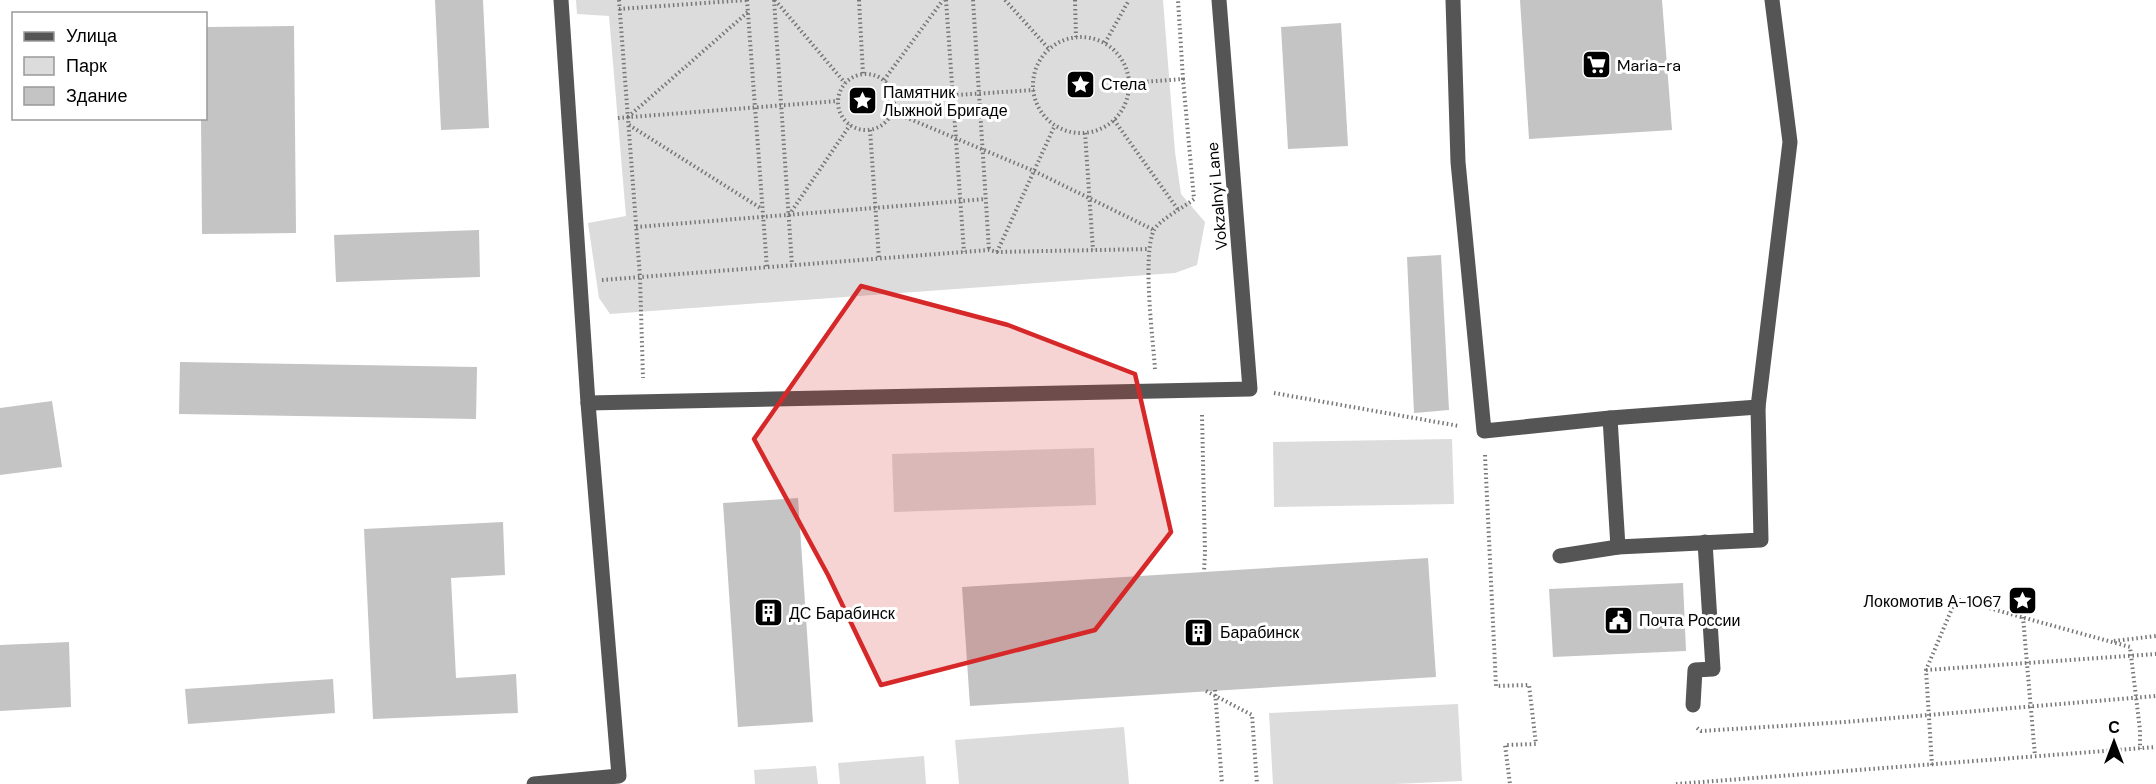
<svg xmlns="http://www.w3.org/2000/svg" width="2156" height="784" viewBox="0 0 2156 784" font-family="'DM Sans',sans-serif">
  <style>
    .green { fill: #dcdcdc }
    .building { fill: #c4c4c4 }
    .lines { fill: none; stroke-linecap: round; stroke-linejoin: round }
    .path { stroke: #777; stroke-width: 4; stroke-dasharray: 1.5 3; stroke-linecap: butt }
    .minor { stroke: #555; stroke-width: 15 }
    .path-bridge { stroke: #777; stroke-width: 4; stroke-dasharray: 1.5 3; stroke-linecap: butt }
    .marked { fill: #d62828; fill-opacity: 0.2; stroke: #d62828; stroke-width: 4.5; stroke-linejoin: round }
    .labels { text-anchor: middle; dominant-baseline: central; stroke-width: 6; stroke-linejoin: round; paint-order: stroke }
    .poi-label { font-size: 16px; fill: #000; stroke: #fff; text-anchor: start }
    .street-label { font-size: 16px; fill: #000; stroke: #fff }
  </style>
  <rect width="100%" height="100%" fill="#fff"/>
  <g class="green">
    <polygon points="576,0 1163,0 1175,152 1181,194 1205,222 1197,265 1175,273 610,314 599,298 588,223 626,216 609,16 577,14"/>
    <polygon points="1452,439 1454,504 1274,507 1273,442"/>
    <polygon points="1094,448 1096,505 894,512 892,454"/>
    <polygon points="1458,704 1462,781 1395,784 1273,784 1269,713"/>
    <polygon points="1124,727 1129,784 959,784 955,740"/>
    <polygon points="924,756 926,784 840,784 838,763"/>
    <polygon points="816,766 818,784 755,784 754,770"/>
  </g>
  <g class="building">
    <polygon points="435,0 483,0 489,128 441,130"/>
    <polygon points="1520,0 1662,0 1672,130 1529,139"/>
    <polygon points="1341,23 1348,146 1288,149 1281,27"/>
    <polygon points="294,26 296,233 202,234 201,118 206,118 206,27"/>
    <polygon points="479,230 480,277 336,282 334,235"/>
    <polygon points="1441,255 1449,410 1414,413 1407,257"/>
    <polygon points="180,362 477,367 476,419 179,414"/>
    <polygon points="52,401 62,467 0,475 0,408"/>
    <polygon points="798,498 813,722 738,727 723,503"/>
    <polygon points="503,522 505,575 451,578 456,678 516,674 518,713 373,719 364,529"/>
    <polygon points="1428,558 1436,677 970,706 962,587"/>
    <polygon points="1683,583 1686,651 1553,657 1549,589"/>
    <polygon points="69,642 71,707 0,711 0,645"/>
    <polygon points="333,679 335,713 188,724 185,689"/>
  </g>
  <g class="lines">
    <g class="path">
      <polyline points="619,0 640,277 643,378"/>
      <polyline points="747,0 767,268"/>
      <polyline points="774,0 792,265"/>
      <polyline points="775,0 845,83"/>
      <polyline points="859,0 863,74"/>
      <polyline points="946,0 964,252"/>
      <polyline points="973,0 989,250"/>
      <polyline points="1005,0 1049,49"/>
      <polyline points="1075,0 1076,37"/>
      <polyline points="619,9 747,0"/>
      <circle cx="1081" cy="85" r="48"/>
      <polyline points="1105,43 1129,0"/>
      <circle cx="866" cy="102" r="28"/>
      <polyline points="884,80 943,0"/>
      <polyline points="1129,83 1183,79 1178,0"/>
      <polyline points="894,99 1034,90"/>
      <polyline points="893,112 1034,171 1154,230"/>
      <polyline points="628,117 748,12"/>
      <polyline points="618,118 838,101"/>
      <polyline points="1114,120 1179,211"/>
      <polyline points="629,125 762,209"/>
      <polyline points="870,130 879,259"/>
      <polyline points="1085,133 1093,250"/>
      <polyline points="789,215 850,125"/>
      <polyline points="636,227 986,199"/>
      <polyline points="997,252 1055,125"/>
      <polyline points="602,280 989,250 997,252 1149,249"/>
      <path d="M1155,369c-2,-30 -13,-114 -1,-139 5,-10 29,-22 40,-31l-11,-120"/>
      <polyline points="1274,393 1459,426"/>
      <polyline points="1202,415 1205,553 1204,572"/>
      <polyline points="1485,455 1496,686 1529,685 1536,744 1505,745 1510,784"/>
      <polyline points="2023,617 2035,756"/>
      <polyline points="2114,641 2156,636"/>
      <polyline points="1926,670 2156,654"/>
      <polyline points="1206,691 1252,715 1257,784"/>
      <polyline points="1697,728 1701,731 1845,722 2156,696"/>
      <polyline points="1932,765 1926,670 1956,599 2130,647 2140,730 2140,749"/>
      <polyline points="1676,784 2156,747"/>
    </g>
    <g class="minor">
      <polyline points="561,0 588,403 1250,389 1219,0"/>
      <polyline points="1453,0 1458,162 1484,431 1610,418 1758,407 1790,142 1772,0"/>
      <polyline points="1610,418 1618,547"/>
      <polyline points="1560,556 1618,547 1761,540 1758,407"/>
      <polyline points="1693,705 1695,670 1713,669 1705,542"/>
      <polyline points="534,784 619,776 588,403"/>
    </g>
    <polyline class="path-bridge" points="1215,690 1222,784"/>
  </g>
  <path class="marked" d="M861,286l147,39 127,49 36,158 -76,98 -214,55 -53,-110 -74,-136z"/>
  <defs>
    <symbol id="supermarket-square" viewBox="-11 -11 22 22"><rect x="-9" y="-9" width="18" height="18" rx="4" fill="#000" stroke="#fff"/><path d="M-6-5.5h2.5l.6 2H6L4.5 2H-2.5L-4.4-4H-6ZM-1.5 3.2a1.3 1.3 0 1 0 .1 0ZM3 3.2a1.3 1.3 0 1 0 .1 0Z" fill="#fff"/></symbol>
    <symbol id="sight-square" viewBox="-11 -11 22 22"><rect x="-9" y="-9" width="18" height="18" rx="4" fill="#000" stroke="#fff"/><path d="M0-6L1.8-2.2L6-1.7L2.9 1.2L3.7 5.4L0 3.3L-3.7 5.4L-2.9 1.2L-6-1.7L-1.8-2.2Z" fill="#fff"/></symbol>
    <symbol id="building-square" viewBox="-11 -11 22 22"><rect x="-9" y="-9" width="18" height="18" rx="4" fill="#000" stroke="#fff"/><path d="M-4-6H4V6H1V3H-1V6H-4ZM-2.5-4.3h1.7v1.8h-1.7ZM.8-4.3h1.7v1.8H.8ZM-2.5-1h1.7V.8h-1.7ZM.8-1h1.7V.8H.8Z" fill="#fff"/></symbol>
    <symbol id="civic-square" viewBox="-11 -11 22 22"><rect x="-9" y="-9" width="18" height="18" rx="4" fill="#000" stroke="#fff"/><path d="M-.6-6.5H3V-4.5H.6V-3L4-1V1h2V6H-6V1h2V-1L-.6-3ZM-1.2 2.5V6h2.4V2.5Z" fill="#fff"/></symbol>
  </defs>
  <g fill-rule="evenodd">
    <use href="#supermarket-square" x="1580" y="48" width="33" height="33"/>
    <use href="#sight-square" x="1064" y="68" width="33" height="33"/>
    <use href="#sight-square" x="846" y="84" width="33" height="33"/>
    <use href="#sight-square" x="2006" y="584" width="33" height="33"/>
    <use href="#building-square" x="752" y="596" width="33" height="33"/>
    <use href="#civic-square" x="1602" y="604" width="33" height="33"/>
    <use href="#building-square" x="1182" y="616" width="33" height="33"/>
  </g>
  <g class="labels">
    <g class="poi-label">
      <text x="1617" y="65">Maria-ra</text>
      <text x="1101" y="84">Стела</text>
      <text x="883" y="92">Памятник<tspan x="883" dy="18">Лыжной Бригаде</tspan></text>
      <text x="2001" y="601" text-anchor="end">Локомотив А-1067</text>
      <text x="789" y="613">ДС Барабинск</text>
      <text x="1639" y="620">Почта России</text>
      <text x="1220" y="632">Барабинск</text>
    </g>
    <g class="street-label">
      <text transform="translate(1217 196) rotate(-95)">Vokzalnyi Lane</text>
    </g>
  </g>
  <rect x="12" y="12" width="195" height="108" fill="#ffffff" stroke="#999999" stroke-width="1.5"/>
  <rect x="24" y="32" width="30" height="9" fill="#555555" stroke="#999999" stroke-width="1.5"/>
  <text x="66" y="42" font-size="18" fill="#000000">Улица</text>
  <rect x="24" y="57" width="30" height="18" fill="#dcdcdc" stroke="#999999" stroke-width="1.5"/>
  <text x="66" y="72" font-size="18" fill="#000000">Парк</text>
  <rect x="24" y="87" width="30" height="18" fill="#c4c4c4" stroke="#999999" stroke-width="1.5"/>
  <text x="66" y="102" font-size="18" fill="#000000">Здание</text>
  <g transform="translate(2114 742)" stroke="#ffffff" stroke-width="4.5" paint-order="stroke">
  <path d="M0-4.5L10 22L0 15L-10 22Z" fill="#000000"/>
  <text y="-9" font-size="16" font-weight="bold" text-anchor="middle" fill="#000000">С</text>
  </g>
</svg>
